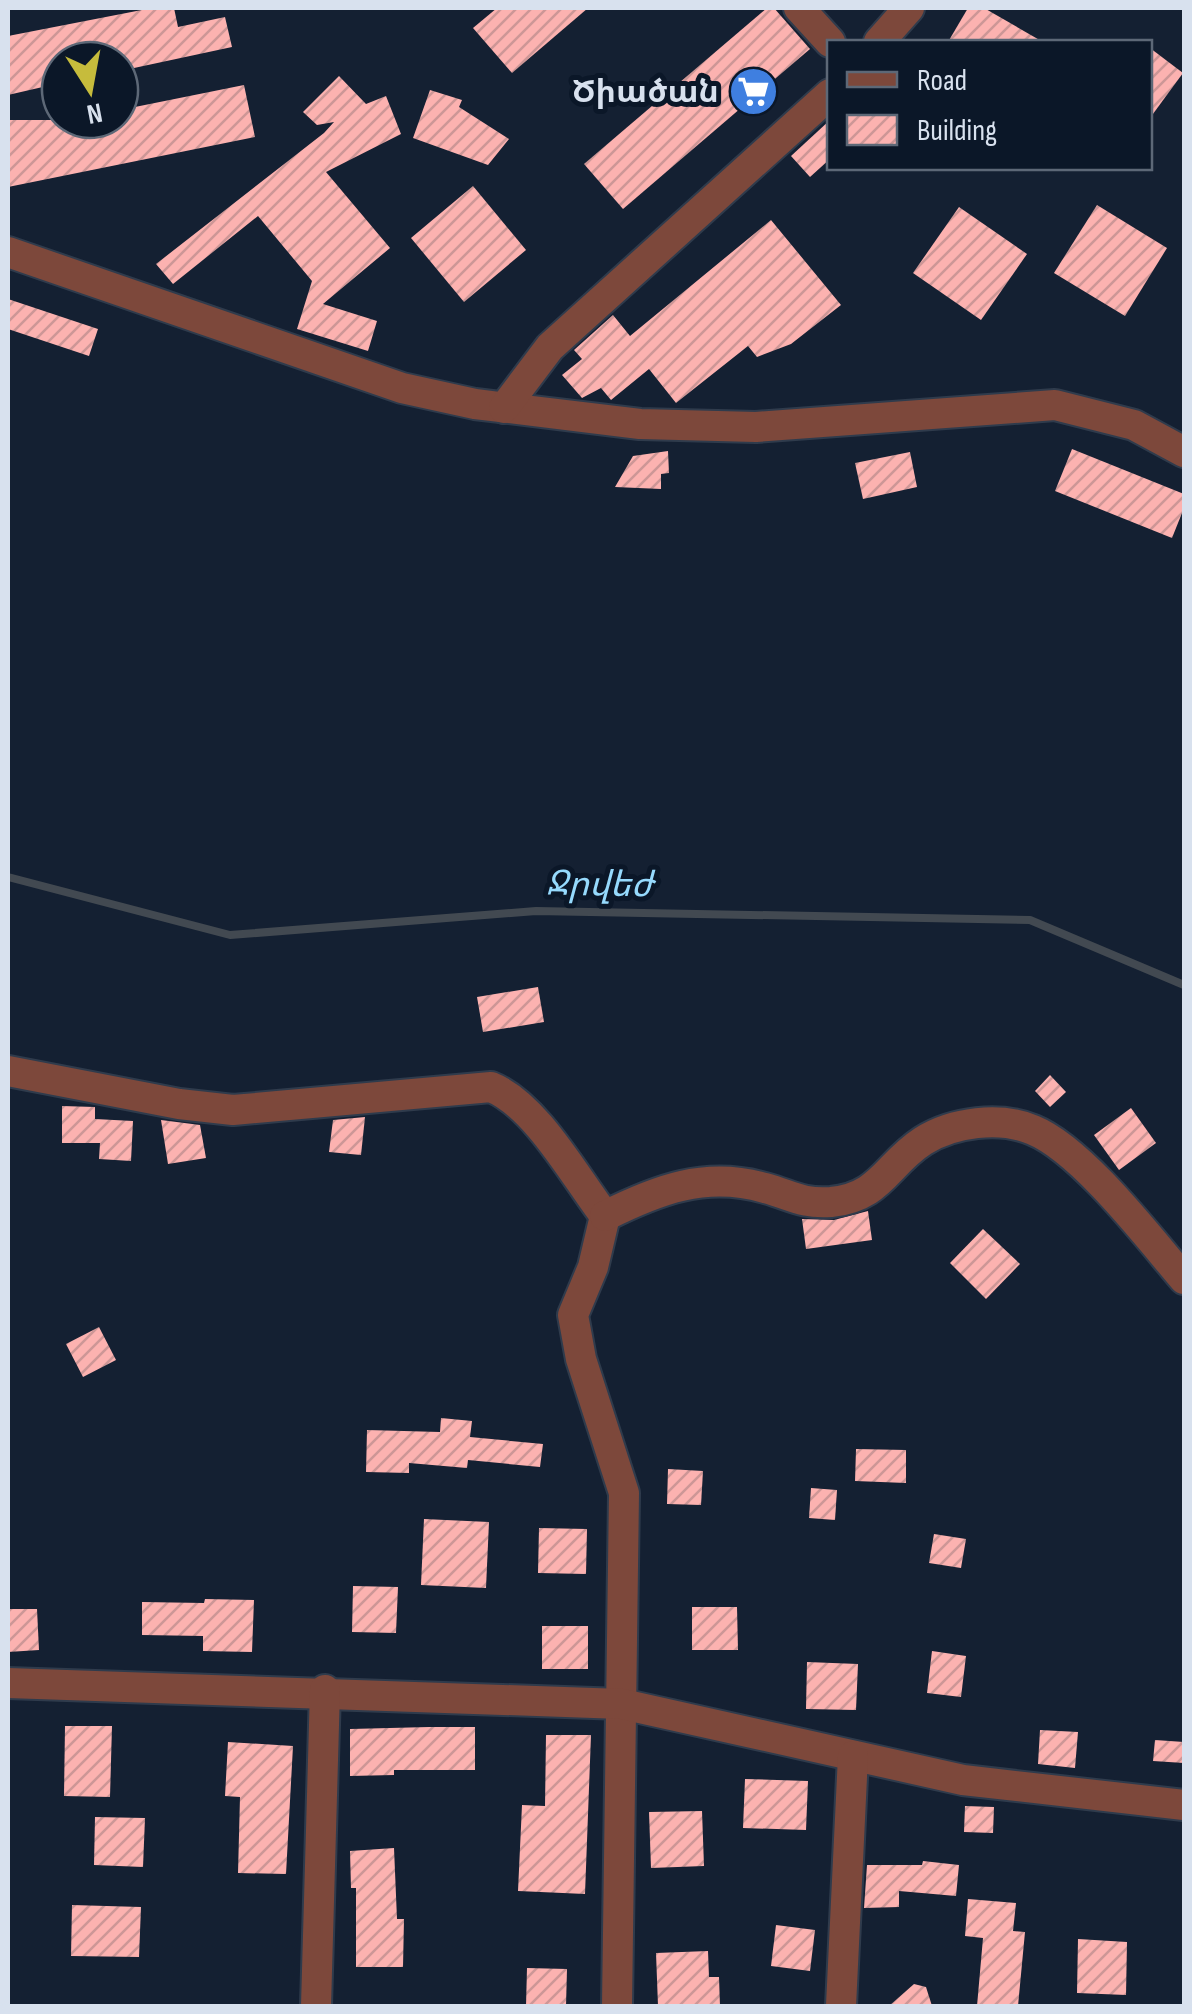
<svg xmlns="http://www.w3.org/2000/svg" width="1192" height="2014" viewBox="0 0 1192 2014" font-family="'Sofia Sans Condensed','Noto Sans Armenian',sans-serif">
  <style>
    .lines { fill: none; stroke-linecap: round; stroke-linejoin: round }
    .stream { stroke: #424951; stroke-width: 8 }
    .building { fill: url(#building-hatch) }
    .minor-casing { stroke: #2f3b4c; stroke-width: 34 }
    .minor { stroke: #7d483b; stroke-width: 30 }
    .labels { text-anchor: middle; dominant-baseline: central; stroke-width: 10; stroke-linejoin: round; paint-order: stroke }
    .poi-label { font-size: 32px; font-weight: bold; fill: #d8e1ee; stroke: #0b1728; text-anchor: end }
    .water-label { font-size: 35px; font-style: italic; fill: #96dafd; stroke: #0b1728 }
  </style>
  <defs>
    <pattern id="building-hatch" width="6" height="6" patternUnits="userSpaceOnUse" patternTransform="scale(2.5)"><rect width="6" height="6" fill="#fcb2b0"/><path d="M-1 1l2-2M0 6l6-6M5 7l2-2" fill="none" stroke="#cd9696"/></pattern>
  </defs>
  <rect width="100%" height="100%" fill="#142032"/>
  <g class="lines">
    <polyline class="stream" points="8,877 230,935 536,911 1030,920 1184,985"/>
  </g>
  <g class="building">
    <polygon points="152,8 174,8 178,27 225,17 232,47 120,71 120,60 60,60 60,83 8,95 8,36"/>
    <polygon points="497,8 588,8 512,73 473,28"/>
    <polygon points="767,8 774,8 810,49 623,209 584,164"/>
    <polygon points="968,8 984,8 1043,42 948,42"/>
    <polygon points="1150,48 1183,73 1150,118"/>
    <polygon points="339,76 366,104 386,96 401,134 326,172 390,248 323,304 377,321 368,351 297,329 312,281 258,216 173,284 156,264 324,133 334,122 317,125 303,112"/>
    <polygon points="244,85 255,137 8,187 8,120 120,120 120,110"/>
    <polygon points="430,90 462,100 459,107 509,139 488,165 413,138"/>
    <polygon points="830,120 830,159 810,177 791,156"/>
    <polygon points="473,186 526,250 464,302 411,238"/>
    <polygon points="1097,205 1167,248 1125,316 1054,273"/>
    <polygon points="959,207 1027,254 981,320 913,273"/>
    <polygon points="771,220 841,305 791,344 757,357 748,346 676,403 649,369 611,400 601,388 582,398 562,375 582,359 574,350 613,315 630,336"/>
    <polygon points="8,299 98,329 89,356 8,329"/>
    <polygon points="1072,449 1184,494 1184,508 1172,538 1055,491"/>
    <polygon points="668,451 669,473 661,474 661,489 615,487 633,456"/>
    <polygon points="910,452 917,487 863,499 855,463"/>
    <polygon points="538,987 544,1022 483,1032 477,997"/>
    <polygon points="1050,1075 1066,1092 1050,1107 1035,1091"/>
    <polygon points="62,1106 95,1107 95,1119 133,1121 131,1161 99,1159 100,1143 62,1143"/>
    <polygon points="1131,1108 1156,1143 1119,1170 1094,1135"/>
    <polygon points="365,1117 361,1155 329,1152 333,1120"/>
    <polygon points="161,1120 200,1125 206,1158 168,1164"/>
    <polygon points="868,1211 872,1240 806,1249 802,1219 834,1220"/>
    <polygon points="983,1229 1020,1264 986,1299 950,1263"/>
    <polygon points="99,1327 116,1360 83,1377 66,1344"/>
    <polygon points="441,1418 472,1421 470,1437 543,1444 540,1467 468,1460 467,1468 409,1463 409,1473 366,1472 367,1430 440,1432"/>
    <polygon points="856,1449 906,1450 906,1483 855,1481"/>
    <polygon points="668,1469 703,1471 701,1505 667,1504"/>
    <polygon points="811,1488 837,1490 835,1520 809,1518"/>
    <polygon points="424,1519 489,1522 486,1588 421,1585"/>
    <polygon points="539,1528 587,1529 586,1574 538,1573"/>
    <polygon points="934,1534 966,1539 961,1568 929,1563"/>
    <polygon points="353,1586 398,1587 396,1633 352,1632"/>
    <polygon points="205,1599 254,1600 252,1652 203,1651 203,1636 142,1635 142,1602 204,1603"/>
    <polygon points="692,1607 737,1607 738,1650 692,1650"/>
    <polygon points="8,1609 37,1609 39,1650 8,1652"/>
    <rect x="542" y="1626" width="46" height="43"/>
    <polygon points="932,1651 966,1656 961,1697 927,1693"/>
    <polygon points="807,1662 858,1664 856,1710 806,1709"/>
    <polygon points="65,1726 112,1726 110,1797 64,1796"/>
    <polygon points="429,1727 475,1727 475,1770 394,1770 394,1775 350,1776 350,1729"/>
    <polygon points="1040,1730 1078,1732 1075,1768 1038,1764"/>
    <polygon points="546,1735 591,1735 585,1894 518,1891 522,1805 545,1806"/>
    <polygon points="1155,1740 1184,1742 1184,1763 1153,1761"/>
    <polygon points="228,1742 293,1746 286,1874 238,1873 240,1797 225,1796"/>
    <polygon points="745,1779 808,1781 806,1830 743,1828"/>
    <polygon points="965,1806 994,1807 993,1833 964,1832"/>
    <polygon points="702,1811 704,1866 651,1868 649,1812"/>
    <polygon points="95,1817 145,1818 143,1867 94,1865"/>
    <polygon points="394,1848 397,1919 404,1919 403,1967 356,1967 356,1888 351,1888 350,1851"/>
    <polygon points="923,1861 959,1865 956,1896 899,1891 899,1907 864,1908 867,1865 922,1865"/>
    <polygon points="968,1899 1016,1903 1013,1931 1025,1932 1018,2006 977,2006 983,1938 965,1936"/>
    <polygon points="72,1905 141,1907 139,1957 71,1956"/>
    <polygon points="776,1925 815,1930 810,1971 771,1966"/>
    <polygon points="1078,1939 1127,1942 1126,1995 1077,1993"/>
    <polygon points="708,1951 709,1977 719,1977 720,2006 658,2006 656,1953"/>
    <polygon points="527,1968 567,1969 566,2006 526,2006"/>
    <polygon points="914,1984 926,1987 932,2006 889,2006"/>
  </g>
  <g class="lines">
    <defs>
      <g id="minor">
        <polyline points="799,8 830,42"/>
        <polyline points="879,42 909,8"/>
        <polyline points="8,252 402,388 475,404 640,424 756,427 1055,405 1134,425 1184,452"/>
        <polyline points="504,408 550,347 830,94"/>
        <path d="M8,1071l171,33 54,6 258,-23c45,18 84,90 114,129"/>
        <polyline points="605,1216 593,1267 573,1315 581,1359 624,1493 617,2006"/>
        <path d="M605,1216c52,-26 100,-45 160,-28 26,7 36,16 66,14 50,-5 55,-37 92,-61 30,-19 77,-25 110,-11 49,20 116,108 151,149"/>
        <polyline points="8,1683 622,1704 963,1780 1184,1805"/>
        <polyline points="316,2006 325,1690"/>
        <polyline points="841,2006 853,1756"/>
      </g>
    </defs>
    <use href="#minor" class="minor-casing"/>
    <use href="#minor" class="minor"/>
  </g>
  <defs>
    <symbol id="supermarket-disc" viewBox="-11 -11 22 22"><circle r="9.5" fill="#3f7fe0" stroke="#0b1728"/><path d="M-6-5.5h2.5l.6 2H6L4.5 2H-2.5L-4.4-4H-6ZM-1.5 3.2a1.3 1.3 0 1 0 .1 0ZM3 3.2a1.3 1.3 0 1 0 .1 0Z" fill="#fff"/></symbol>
  </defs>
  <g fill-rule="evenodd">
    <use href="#supermarket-disc" x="726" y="64" width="55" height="55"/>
  </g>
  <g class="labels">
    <g class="poi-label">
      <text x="719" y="92">Ծիածան</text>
    </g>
    <g class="water-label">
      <text transform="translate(599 885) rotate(1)">Ջրվեժ</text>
    </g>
  </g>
  <rect width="1192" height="2014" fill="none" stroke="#d8e1ee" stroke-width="20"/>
  <rect x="827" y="40" width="325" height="130" fill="#0b1728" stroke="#5d6877" stroke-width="2.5"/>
  <rect x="847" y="72" width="50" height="15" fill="#7d483b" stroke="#5d6877" stroke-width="2.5"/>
  <text x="917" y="90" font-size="30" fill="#d8e1ee">Road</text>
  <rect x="847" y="115" width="50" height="30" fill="url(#building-hatch)" stroke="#5d6877" stroke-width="2.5"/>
  <text x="917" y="140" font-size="30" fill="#d8e1ee">Building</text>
  <g transform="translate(90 90) rotate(169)"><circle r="48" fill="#0b1728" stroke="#5d6877" stroke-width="2.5"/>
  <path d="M0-8L18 38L0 25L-18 38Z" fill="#c6bc3c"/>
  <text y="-15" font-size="28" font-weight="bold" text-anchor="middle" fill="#d8e1ee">N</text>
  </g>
</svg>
